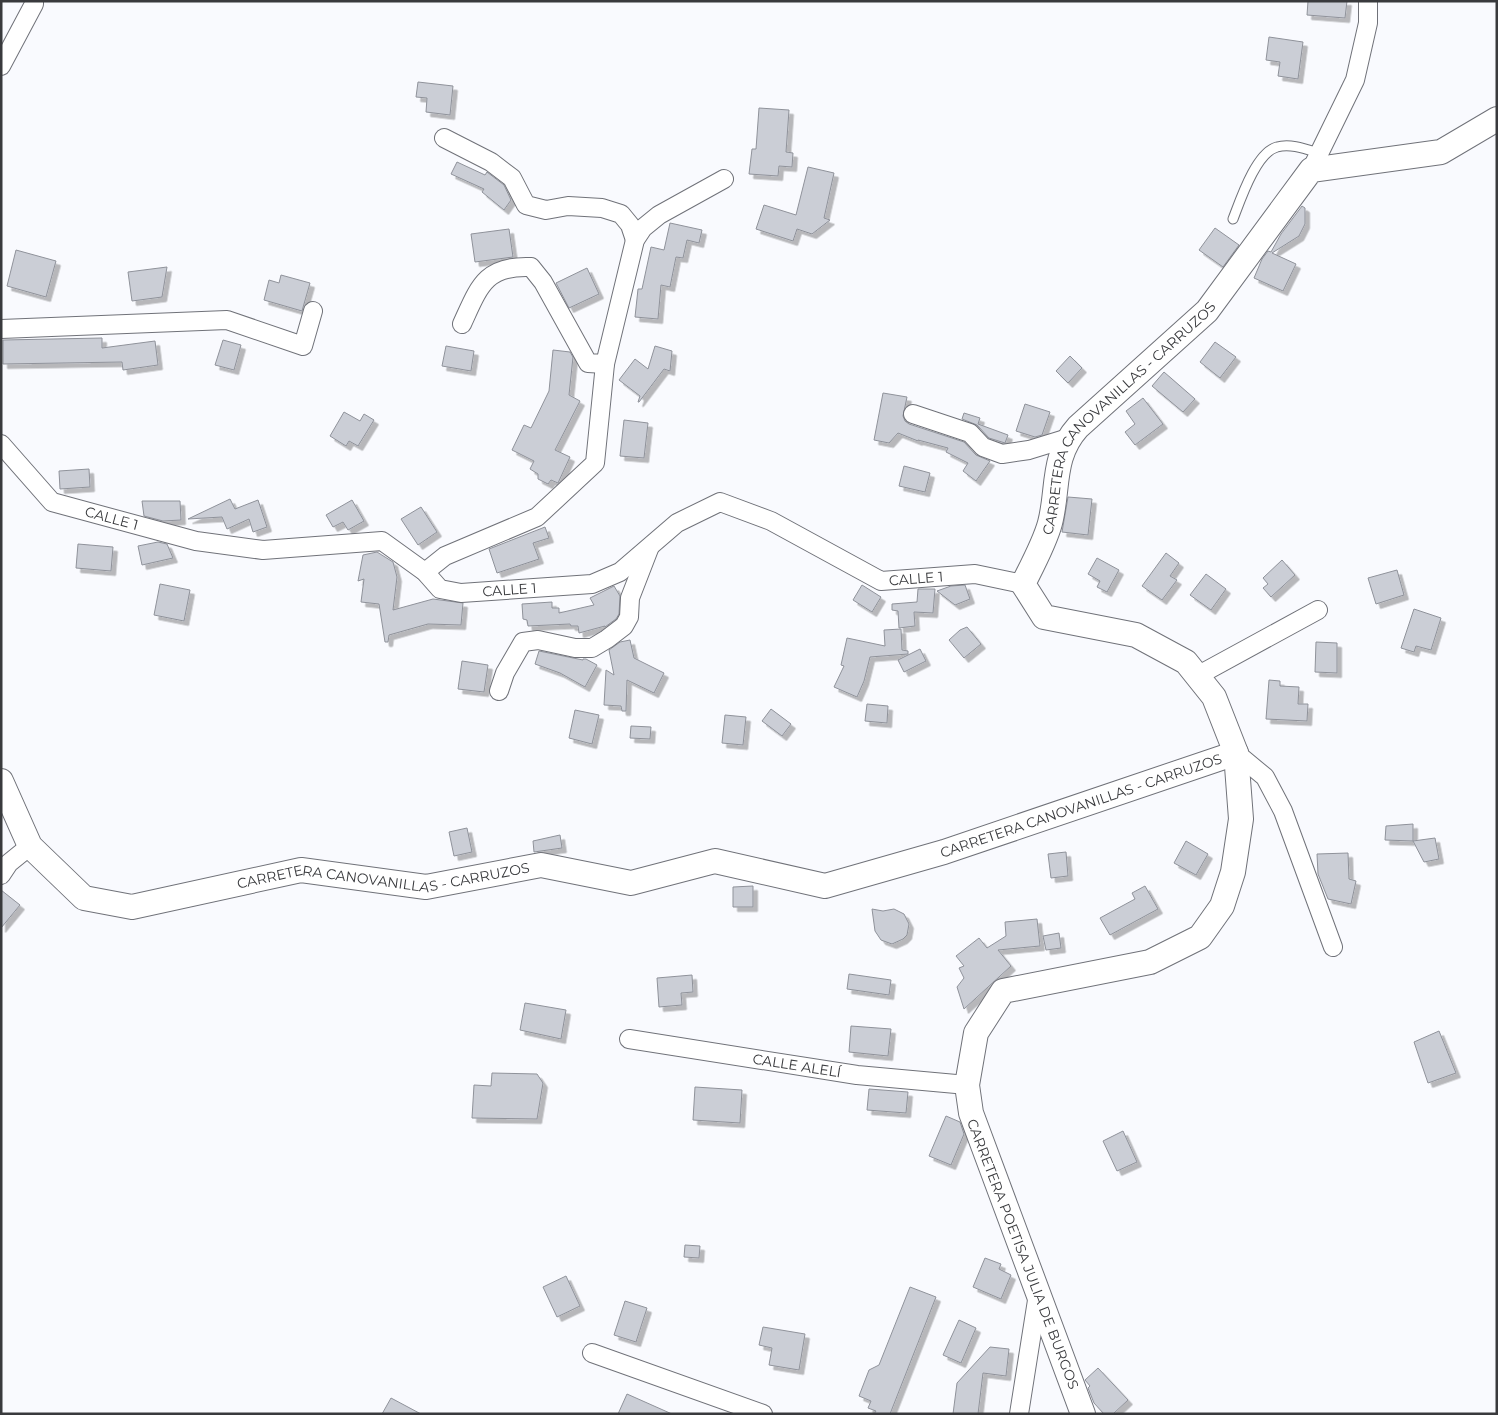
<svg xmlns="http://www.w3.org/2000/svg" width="1498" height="1415" viewBox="0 0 1498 1415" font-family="Montserrat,sans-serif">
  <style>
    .building { fill: #cbced6; stroke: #8f929a; filter: url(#shadow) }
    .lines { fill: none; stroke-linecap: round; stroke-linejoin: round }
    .lane-casing { stroke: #707279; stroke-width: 11 }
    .street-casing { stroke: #707279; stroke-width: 20 }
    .secondary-casing { stroke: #707279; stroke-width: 26 }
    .lane { stroke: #fff; stroke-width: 9 }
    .street { stroke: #fff; stroke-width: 18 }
    .secondary { stroke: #fff; stroke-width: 24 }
    .labels { text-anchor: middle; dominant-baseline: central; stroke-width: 4; stroke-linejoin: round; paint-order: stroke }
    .street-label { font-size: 14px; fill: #393a3d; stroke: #fff }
  </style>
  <defs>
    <filter id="shadow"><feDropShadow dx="4.5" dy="4.5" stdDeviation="0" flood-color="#0004"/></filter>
  </defs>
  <rect width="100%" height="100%" fill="#f9fafe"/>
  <g class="building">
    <polygon points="1308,1 1347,1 1345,18 1307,15"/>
    <polygon points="1269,37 1303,42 1298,79 1278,76 1280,62 1266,60"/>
    <polygon points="418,82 453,86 450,115 426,112 427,98 416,97"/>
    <polygon points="759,108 789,110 786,152 793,153 792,167 779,166 778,176 749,174 752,149 756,149"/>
    <polygon points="457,162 485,175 487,172 504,185 511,200 504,210 482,192 484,189 451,174"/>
    <polygon points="808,167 834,173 824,218 830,220 812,234 797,229 793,241 756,229 764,205 796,215"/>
    <polygon points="1302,206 1305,208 1305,224 1299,236 1272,253 1296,264 1283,291 1254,278 1262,259 1268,251 1271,252 1281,234"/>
    <polygon points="670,223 702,230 699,243 687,240 683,258 676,257 670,287 661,285 658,319 635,317 638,289 642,289 651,247 664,250"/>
    <polygon points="1215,228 1239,245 1223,267 1199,250"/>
    <polygon points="509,229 513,257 475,262 471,234"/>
    <polygon points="16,250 56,261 46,297 7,286"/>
    <polygon points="167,267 162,297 132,301 128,272"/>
    <polygon points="587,268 599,294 569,308 556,283"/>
    <polygon points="281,275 310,283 302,311 264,300 269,280 279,283"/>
    <polygon points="102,338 102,348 155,341 158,365 123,370 122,362 3,364 3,340"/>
    <polygon points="223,340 241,345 234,370 215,365"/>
    <polygon points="1215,342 1236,357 1220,378 1200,362"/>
    <polygon points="446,346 474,351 471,371 442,366"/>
    <polygon points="655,346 672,351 670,371 664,369 639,402 638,402 640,396 619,380 635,359 648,369"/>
    <polygon points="553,350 570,352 573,357 569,395 580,401 555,450 570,457 558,483 551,480 548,484 538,479 538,474 530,469 534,461 512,450 524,425 531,428 549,391"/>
    <polygon points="1070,356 1082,368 1068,383 1056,371"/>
    <polygon points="1164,372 1195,399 1183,412 1152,386"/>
    <polygon points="883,393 907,397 903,416 905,421 909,424 964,442 976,455 990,461 976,481 963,471 968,463 946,452 948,448 918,440 918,441 898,433 889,443 874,440"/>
    <polygon points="1143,398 1163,424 1135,445 1125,432 1135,424 1126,411"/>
    <polygon points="1025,404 1050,412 1042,435 1035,437 1016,431"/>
    <polygon points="344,412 360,421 364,414 374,420 358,446 349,441 346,446 330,436"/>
    <polygon points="964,413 980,418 978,424 1008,435 1005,443 989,438 977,425 962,419"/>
    <polygon points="624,420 648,423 644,458 620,456"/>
    <polygon points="904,466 930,473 925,492 899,486"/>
    <polygon points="89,469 90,487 60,489 59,471"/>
    <polygon points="1068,497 1092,499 1088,535 1062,532"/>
    <polygon points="230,499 235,509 258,500 267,527 253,532 249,519 227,529 222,517 188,519"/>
    <polygon points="352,500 364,521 348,530 343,522 333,527 326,515"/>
    <polygon points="142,501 180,501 181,520 163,521 144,516"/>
    <polygon points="421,507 437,532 418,545 401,519"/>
    <polygon points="545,527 549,538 533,543 539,559 497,573 489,549"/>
    <polygon points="158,542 167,544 173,558 142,565 138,546"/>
    <polygon points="78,544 113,547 111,571 76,568"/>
    <polygon points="377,552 393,562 397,577 393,610 433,599 463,603 461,625 428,624 389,635 388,642 385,642 379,604 361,602 364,579 358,581 363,555"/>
    <polygon points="1166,553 1179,563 1170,576 1177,580 1162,600 1142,586"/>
    <polygon points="1097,558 1119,570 1107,592 1097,587 1100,581 1088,574"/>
    <polygon points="1282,560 1295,575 1271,597 1263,588 1268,584 1263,578"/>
    <polygon points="1397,570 1404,595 1376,604 1368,578"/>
    <polygon points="1206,574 1226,589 1211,610 1190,595"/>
    <polygon points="160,584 190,590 184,621 154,615"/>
    <polygon points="862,585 881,597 872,612 853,600"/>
    <polygon points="965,585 970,599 955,605 937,591 951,586"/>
    <polygon points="614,586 620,596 619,614 616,619 605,627 605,626 579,633 578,626 571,626 570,624 528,626 527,620 523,619 522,604 552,602 552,608 559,608 559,613 594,605 590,598"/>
    <polygon points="918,589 935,589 933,613 914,612 915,626 899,628 898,611 892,610 892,604 917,602"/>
    <polygon points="1414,609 1441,618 1431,650 1416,646 1414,652 1401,648"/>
    <polygon points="967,627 981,644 964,658 949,640 960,630"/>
    <polygon points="901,629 902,650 908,651 908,654 870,657 864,681 857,697 834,687 844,666 841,665 847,638 885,646 884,630"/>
    <polygon points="630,640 634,658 664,673 654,693 627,680 626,711 622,711 621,706 604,705 606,670 614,675 609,650 620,642"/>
    <polygon points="1316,642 1337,643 1337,673 1315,672"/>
    <polygon points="920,649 926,661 904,672 898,660"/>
    <polygon points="539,651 583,660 583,659 586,659 597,665 585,687 560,673 535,664"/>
    <polygon points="462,661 488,665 484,692 458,689"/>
    <polygon points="1269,680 1280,681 1280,686 1299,687 1298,704 1308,704 1307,721 1266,719"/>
    <polygon points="867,704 888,706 887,723 865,721"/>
    <polygon points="771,709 791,724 782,736 762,721"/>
    <polygon points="575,710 599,715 592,744 569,738"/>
    <polygon points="725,715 746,717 743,745 722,743"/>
    <polygon points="631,726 651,727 650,739 630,738"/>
    <polygon points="1413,824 1413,841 1385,840 1386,826"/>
    <polygon points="467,828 472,852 454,856 449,832"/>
    <polygon points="560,835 562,848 534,852 533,841"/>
    <polygon points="1435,838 1439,859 1424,862 1413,841"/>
    <polygon points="1186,841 1208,854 1196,875 1174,863"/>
    <polygon points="1066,852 1068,876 1051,878 1048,854"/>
    <polygon points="1348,853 1349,879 1356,881 1351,904 1328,899 1318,874 1317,854"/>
    <polygon points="753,886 753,907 733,907 733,887"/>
    <polygon points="1145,886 1158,909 1110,935 1100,918 1135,899 1132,893"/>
    <polygon points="1,890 20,905 1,928"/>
    <polygon points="872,909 883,911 894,909 904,914 909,924 907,935 903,939 892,944 881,940 875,931"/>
    <polygon points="1037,919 1040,946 998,950 1011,966 964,1009 957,987 964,978 959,968 964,966 956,956 979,938 987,948 1006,936 1005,922"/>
    <polygon points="1059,933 1061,948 1046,950 1043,936"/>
    <polygon points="849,974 891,980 889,995 847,989"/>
    <polygon points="692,975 693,992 681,993 682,1005 659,1007 657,978"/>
    <polygon points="525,1003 566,1010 561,1039 520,1030"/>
    <polygon points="851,1026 891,1029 888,1056 849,1052"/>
    <polygon points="1439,1031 1456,1073 1428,1083 1414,1042"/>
    <polygon points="492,1073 537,1074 543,1083 537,1119 472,1118 474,1085 491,1086"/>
    <polygon points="695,1087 742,1090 740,1123 693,1120"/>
    <polygon points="869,1089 908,1092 906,1113 867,1110"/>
    <polygon points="946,1116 960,1122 964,1134 951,1165 929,1156"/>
    <polygon points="1123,1131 1137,1162 1117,1171 1103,1141"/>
    <polygon points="685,1245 700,1246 699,1258 684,1257"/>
    <polygon points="985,1258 1001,1264 999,1269 1011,1275 1001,1299 973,1287"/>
    <polygon points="566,1276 580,1306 557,1317 543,1287"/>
    <polygon points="910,1287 936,1297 890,1414 874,1414 876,1411 868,1408 871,1401 859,1396 869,1370 879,1365"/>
    <polygon points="625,1301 647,1308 636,1342 614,1335"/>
    <polygon points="959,1320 976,1328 961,1363 943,1355"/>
    <polygon points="763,1327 805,1334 799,1370 769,1365 772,1348 759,1345"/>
    <polygon points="990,1347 1009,1349 1006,1376 983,1373 978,1414 953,1414 957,1383"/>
    <polygon points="1098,1368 1128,1400 1113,1414 1104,1414 1094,1403 1088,1388 1090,1386 1085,1380"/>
    <polygon points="627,1394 672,1414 618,1414"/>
    <polygon points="391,1398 421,1414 382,1414"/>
  </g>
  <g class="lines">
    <defs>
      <path id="lane" d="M1233,219c7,-18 23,-67 44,-72 13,-4 29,2 42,6"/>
      <g id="street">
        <polyline points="1,66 34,4 34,1"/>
        <polyline points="444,138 491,162 512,178 526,205 546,210 568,206 602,208 621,214 630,225 635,240"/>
        <polyline points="1311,170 1355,80 1368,23 1368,1"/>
        <path d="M462,324c17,-37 23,-59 69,-57l12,15 45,81 17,1"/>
        <polyline points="1,329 227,320 303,346 313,311"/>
        <polyline points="913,414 970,433 983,447 1002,454 1029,450 1068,438"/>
        <path id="s1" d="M1,444l51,58 144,39 67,9 119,-9 43,31 15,17 21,4 131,-9 28,-12 57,-49 43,-21 51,19 110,60 94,-7 48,10"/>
        <polyline points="425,572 445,556 537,517 595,463 605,364 635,240 643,228 659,215 724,179"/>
        <polyline points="1197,676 1318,610"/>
        <polyline points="499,691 505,673 523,642 538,640 575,648 592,648 607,639 624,626 629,617 630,598 649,549"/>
        <polyline points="1236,753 1265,777 1283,811 1333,947"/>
        <polyline points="1,875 9,863 30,846"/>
        <path id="s2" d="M629,1039l228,36 110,10"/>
        <polyline points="592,1353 763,1414"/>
        <polyline points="1019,1414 1038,1294"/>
      </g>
      <g id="secondary">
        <path id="s3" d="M1,781l29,65 54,52 48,9 169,-37 125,17 115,-22 90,18 84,-22 110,25 119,-34 292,-99"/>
        <path id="s4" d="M1083,1414l-112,-301 -4,-28 9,-52 27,-42 147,-29 50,-25 22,-31 11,-34 8,-53 -5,-66 -22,-56 -28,-35 -50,-27 -92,-18 -21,-33c9,-18 22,-42 27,-61 9,-34 1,-66 28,-96l129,-116 104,-141 130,-18 56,-33"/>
      </g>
    </defs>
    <use href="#lane" class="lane-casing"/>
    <use href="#street" class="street-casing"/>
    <use href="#secondary" class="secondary-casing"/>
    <use href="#lane" class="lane"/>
    <use href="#street" class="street"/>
    <use href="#secondary" class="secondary"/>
  </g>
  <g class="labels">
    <g class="street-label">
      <text stroke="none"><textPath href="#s4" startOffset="1349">CARRETERA CANOVANILLAS - CARRUZOS</textPath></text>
      <text stroke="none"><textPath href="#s1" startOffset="139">CALLE 1</textPath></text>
      <text stroke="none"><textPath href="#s1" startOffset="1010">CALLE 1</textPath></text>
      <text stroke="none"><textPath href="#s1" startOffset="559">CALLE 1</textPath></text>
      <text stroke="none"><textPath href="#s3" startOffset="1171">CARRETERA CANOVANILLAS - CARRUZOS</textPath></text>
      <text stroke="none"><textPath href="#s3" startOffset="451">CARRETERA CANOVANILLAS - CARRUZOS</textPath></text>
      <text stroke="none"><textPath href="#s2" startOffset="170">CALLE ALELÍ</textPath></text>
      <text transform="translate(1023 1254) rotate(69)">CARRETERA POETISA JULIA DE BURGOS</text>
    </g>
  </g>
  <rect width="1498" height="1415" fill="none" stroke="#393a3d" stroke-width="5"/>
</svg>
